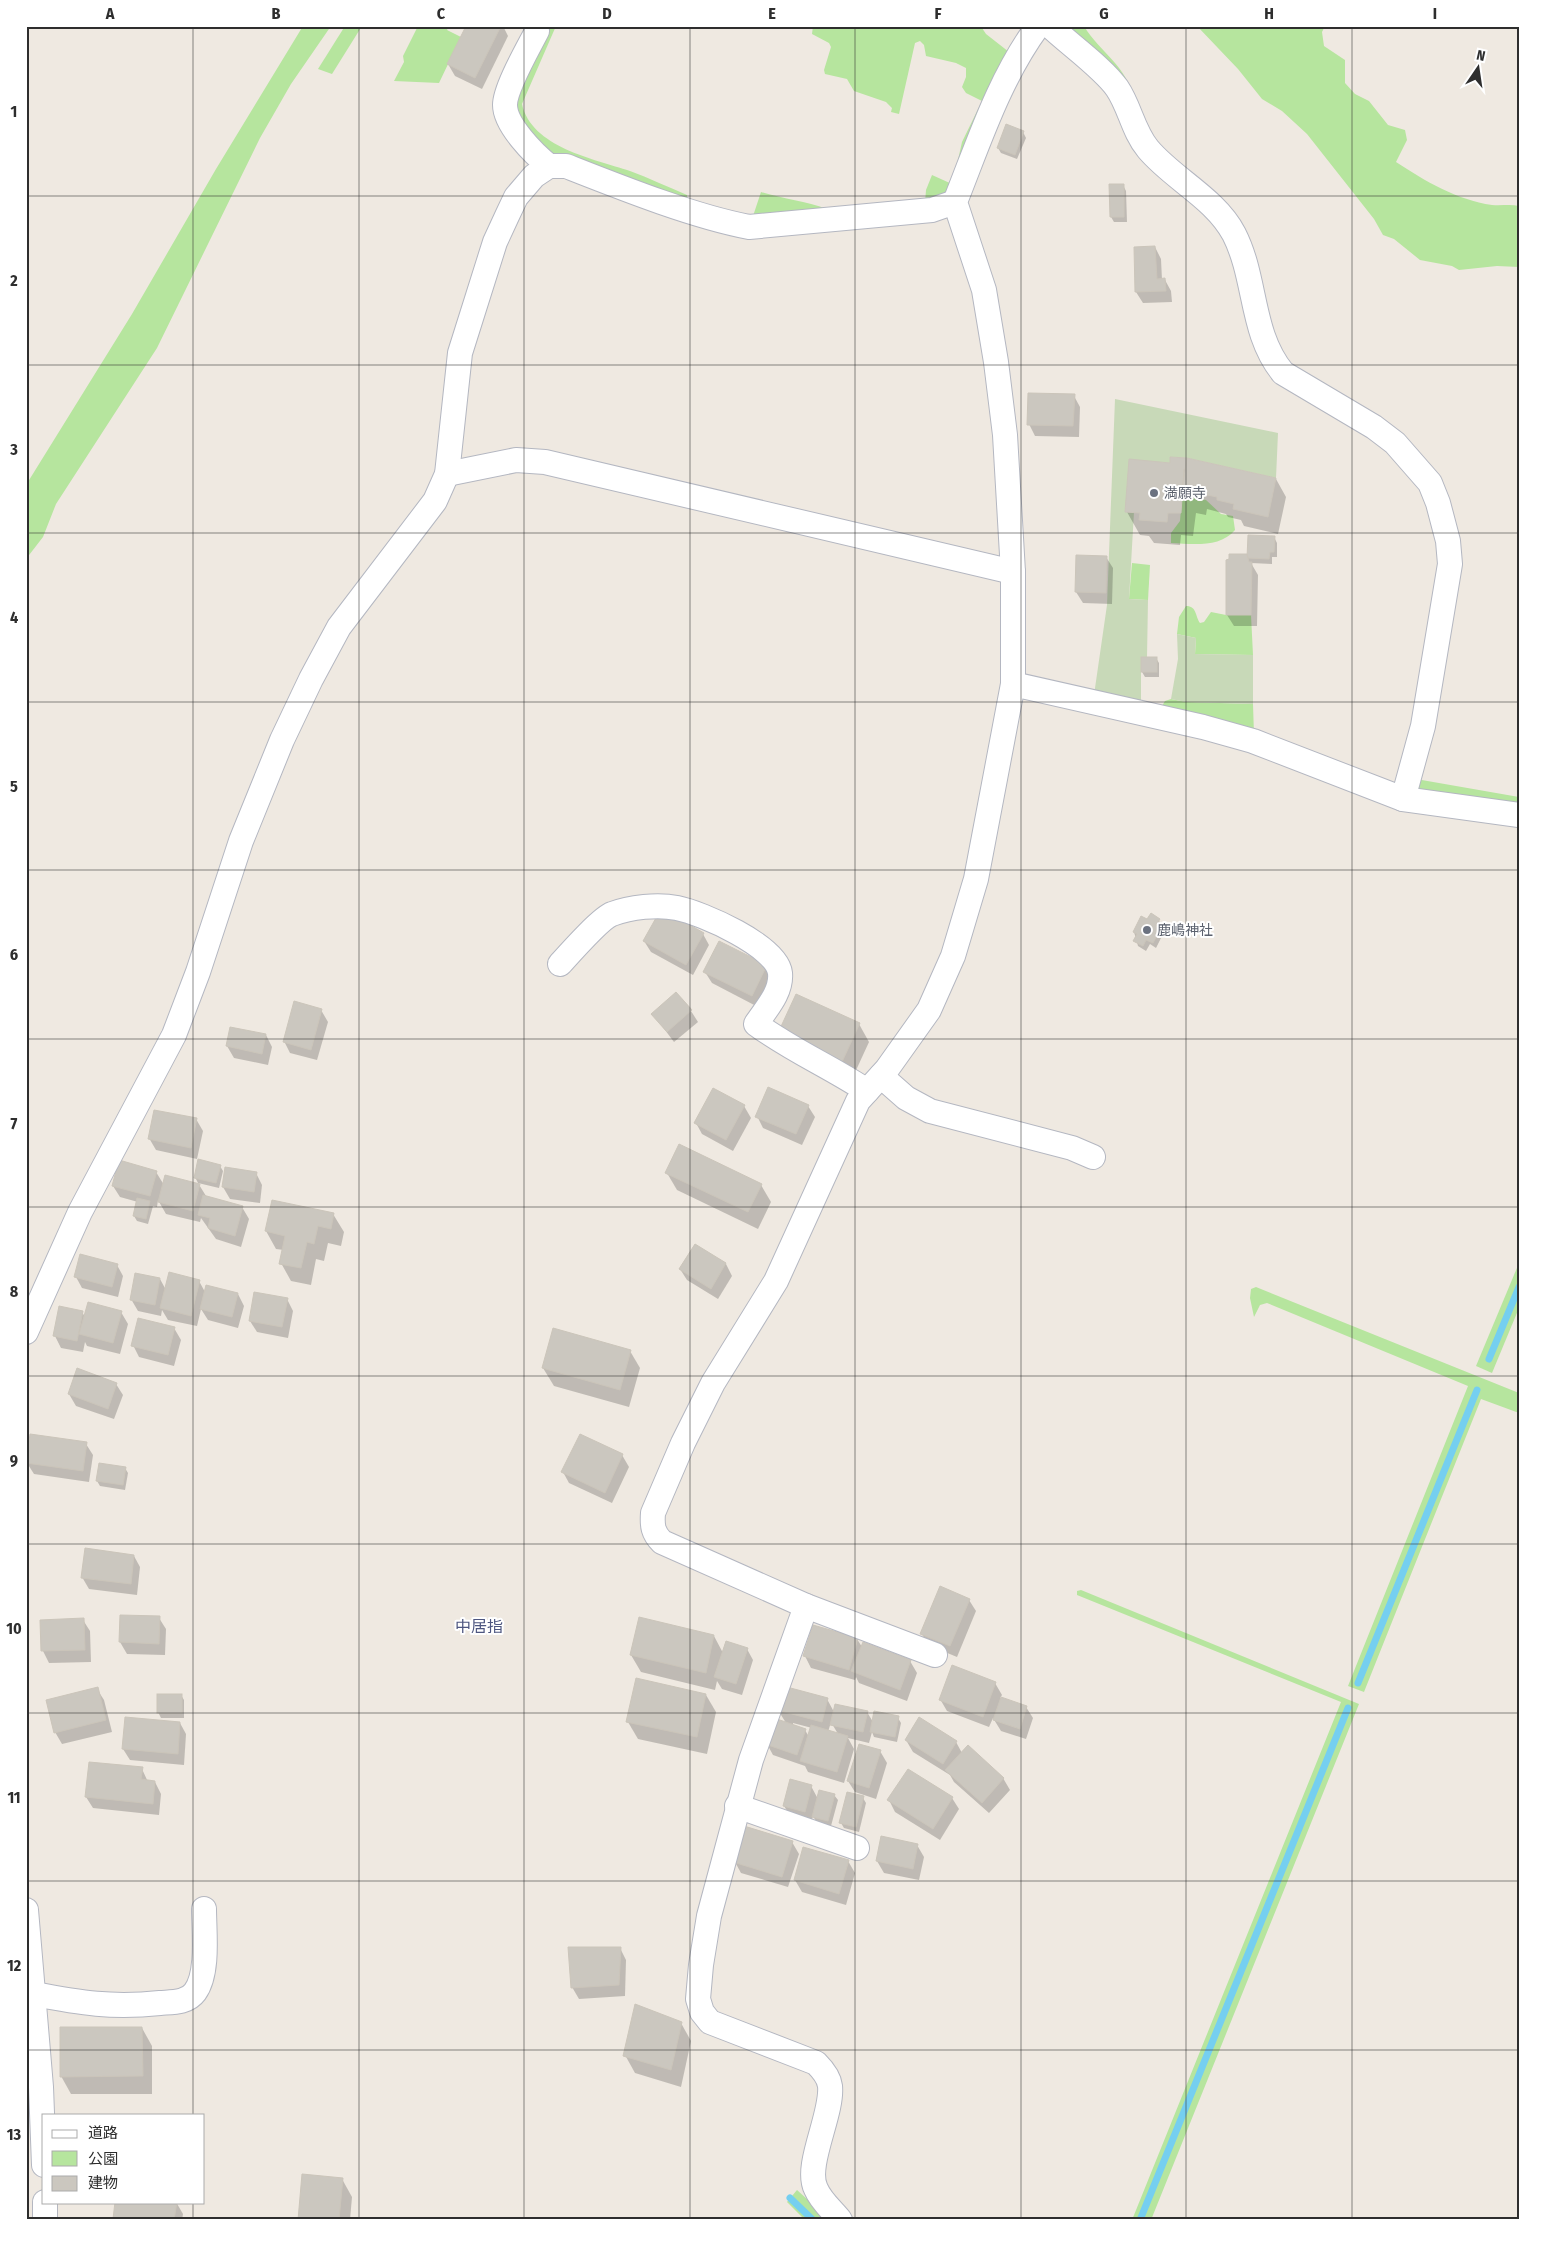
<svg xmlns="http://www.w3.org/2000/svg" width="1545" height="2246" viewBox="0 0 1545 2246" font-family="'Fira Sans Condensed','Noto Sans JP',sans-serif">
  <style>
    .green { fill: #b6e59e }
    .cemetery { fill: #c8d9b8 }
    .shadow { fill: #0003; fill-rule: evenodd }
    .lines { fill: none; stroke-linecap: round; stroke-linejoin: round }
    .stream { stroke: #75cff0; stroke-width: 7 }
    .building { fill: #cbc7bf; stroke: #cbc5ba }
    .minor-casing { stroke: #b4b7c1; stroke-width: 26 }
    .minor { stroke: #fff; stroke-width: 24 }
    .grid { fill: none; stroke: #2e2e2e; stroke-width: 1; stroke-opacity: 0.55 }
    .worship-dot { fill: #6b7280; stroke: #fff; stroke-width: 2 }
    .labels { text-anchor: middle; dominant-baseline: central; stroke-width: 4; stroke-linejoin: round; paint-order: stroke }
    .worship-label { font-size: 14px; fill: #5b616d; stroke: #fff; text-anchor: start }
    .quarter-label { font-size: 16px; fill: #4d5680; stroke: #fff }
    .neatline { fill: none; stroke: #2e2e2e; stroke-width: 2 }
    .grid-label { font-size: 16px; text-anchor: middle; font-weight: bold; fill: #2e2e2e }
  </style>
  <rect width="100%" height="100%" fill="#efe9e1"/>
  <g class="green">
    <polygon points="303,26 331,26 291,84 260,138 157,348 56,504 43,537 26,559 26,485 132,314 216,169"/>
    <polygon points="345,26 362,26 332,74 318,69"/>
    <polygon points="418,26 449,26 447,30 461,37 439,83 394,81 404,62 403,56"/>
    <path d="M546,26h10l-34,78c9,43 72,55 108,67 19,7 38,16 57,24v7l-132,-46 -37,-33 -4,-35z"/>
    <polygon points="813,26 985,26 982,28 986,34 1009,52 956,169 962,142 982,101 966,93 962,87 966,77 966,68 956,63 926,56 924,45 920,41 915,43 899,114 891,112 892,108 886,102 854,91 847,79 825,74 824,70 831,47 829,43 812,34"/>
    <path d="M1060,26h24c16,27 43,39 50,74z"/>
    <path d="M1197,26h128l-3,6 2,14 21,14v23l10,11 14,7 19,24 17,5 2,10 -11,22c29,19 61,38 96,43 9,1 18,-1 27,1v61l-22,-1 -38,4 -7,-4 -32,-6 -26,-21 -11,-4 -9,-16 -67,-85 -25,-23 -20,-12 -24,-30z"/>
    <polygon points="932,175 952,184 945,194 925,203 926,190"/>
    <path d="M761,192c22,7 45,9 66,17l-75,10z"/>
    <path d="M1186,496l20,4 15,14 12,2 2,14c-15,18 -42,14 -64,13v-10l9,-12 2,-24z"/>
    <polygon points="1132,563 1150,565 1148,600 1129,599"/>
    <path d="M1186,606c11,0 9,10 14,17l4,-1 7,-10 15,3h25l2,40 -58,-1 1,-16 -19,-4 2,-17z"/>
    <polygon points="1171,699 1186,702 1253,704 1254,735 1162,706 1165,701"/>
    <polygon points="1416,779 1519,797 1519,807 1420,792 1415,786"/>
    <polygon points="1519,1263 1519,1308 1492,1373 1476,1366"/>
    <polygon points="1256,1287 1519,1393 1519,1413 1481,1399 1364,1692 1348,1686 1468,1386 1267,1303 1260,1305 1254,1317 1250,1298 1251,1289"/>
    <polygon points="1081,1590 1359,1704 1151,2220 1132,2220 1341,1702 1077,1595 1077,1591"/>
    <polygon points="797,2190 830,2220 805,2220 787,2202"/>
  </g>
  <g class="cemetery">
    <polygon points="1115,399 1278,433 1276,478 1187,458 1171,457 1170,463 1129,460 1134,512 1129,599 1148,600 1147,657 1141,657 1141,700 1138,705 1094,695 1107,605"/>
    <polygon points="1177,634 1196,638 1195,654 1253,655 1253,704 1186,702 1171,699 1178,659"/>
  </g>
  <g class="shadow">
    <polygon points="468,26 503,26 508,36 482,89 455,76 448,64"/>
    <polygon points="1023,132 1026,138 1017,159 1001,153 998,148"/>
    <polygon points="1123,185 1126,191 1127,222 1114,222 1111,217 1110,186"/>
    <polygon points="1155,247 1161,259 1162,280 1165,280 1171,291 1172,302 1143,303 1136,292"/>
    <polygon points="1074,396 1080,407 1079,437 1035,436 1029,424"/>
    <polygon points="1130,461 1276,479 1286,497 1278,534 1244,526 1241,520 1228,517 1226,514 1207,509 1206,515 1196,513 1193,536 1181,535 1180,545 1154,543 1149,536 1140,535 1127,512"/>
    <polygon points="1274,537 1277,543 1277,557 1272,557 1272,564 1251,563 1258,575 1257,626 1234,626 1227,615 1248,555"/>
    <polygon points="1106,557 1113,568 1112,604 1083,603 1076,592"/>
    <polygon points="1156,658 1159,663 1159,677 1145,677 1142,672"/>
    <polygon points="1159,920 1163,934 1156,948 1150,944 1146,951 1138,946 1134,932 1148,921"/>
    <polygon points="703,934 709,945 693,975 651,952 644,941"/>
    <polygon points="766,966 773,978 758,1007 712,983 705,972"/>
    <polygon points="321,1010 328,1022 317,1060 290,1053 284,1041"/>
    <polygon points="691,1011 698,1022 674,1042 653,1014"/>
    <polygon points="859,1024 869,1042 852,1079 790,1050"/>
    <polygon points="266,1035 272,1047 268,1065 234,1058 227,1046"/>
    <polygon points="744,1106 751,1118 733,1151 702,1134 696,1123"/>
    <polygon points="808,1106 815,1117 802,1145 763,1128 757,1116"/>
    <polygon points="196,1119 203,1131 197,1159 156,1150 149,1138"/>
    <polygon points="220,1166 223,1171 219,1188 198,1183 206,1196 242,1207 249,1219 241,1247 216,1239 201,1218 200,1222 166,1214 158,1200 157,1207 153,1206 148,1224 137,1221 134,1216 138,1202 120,1197 113,1186 156,1172 164,1185 199,1185 195,1177"/>
    <polygon points="256,1173 262,1185 260,1203 230,1199 223,1187"/>
    <polygon points="667,1173 761,1185 771,1202 758,1229 677,1190"/>
    <polygon points="333,1214 344,1232 341,1246 328,1243 324,1261 316,1259 311,1285 291,1281 281,1263 284,1250 276,1249 266,1231"/>
    <polygon points="695,1245 726,1264 732,1276 718,1299 687,1280 680,1269"/>
    <polygon points="117,1265 123,1276 118,1297 82,1288 76,1277"/>
    <polygon points="160,1279 166,1290 199,1281 205,1292 238,1294 244,1306 238,1328 208,1320 201,1309 197,1326 168,1320 162,1310 161,1316 138,1311 131,1299"/>
    <polygon points="287,1299 293,1311 288,1338 257,1332 250,1321"/>
    <polygon points="82,1312 85,1317 121,1312 128,1324 120,1354 87,1346 85,1342 83,1352 61,1348 55,1336"/>
    <polygon points="174,1328 181,1340 174,1366 139,1357 133,1345"/>
    <polygon points="630,1351 640,1368 629,1407 554,1386 543,1368"/>
    <polygon points="116,1384 123,1395 114,1419 76,1406 69,1394"/>
    <polygon points="86,1444 93,1455 89,1482 34,1474 27,1463"/>
    <polygon points="622,1455 629,1467 612,1503 569,1483 563,1472"/>
    <polygon points="125,1468 128,1473 125,1490 100,1486 97,1481"/>
    <polygon points="134,1556 140,1567 137,1595 89,1589 82,1577"/>
    <polygon points="969,1600 976,1611 957,1657 928,1645 922,1634"/>
    <polygon points="121,1616 159,1618 166,1629 165,1655 127,1654 120,1642"/>
    <polygon points="83,1620 90,1631 91,1662 49,1663 43,1651 41,1621"/>
    <polygon points="714,1636 723,1653 747,1649 753,1660 742,1695 722,1689 717,1681 715,1690 641,1672 631,1655"/>
    <polygon points="857,1639 862,1647 910,1661 917,1673 907,1701 859,1683 856,1677 855,1680 811,1668 805,1656"/>
    <polygon points="995,1683 1002,1695 1000,1698 1026,1707 1033,1718 1026,1739 1001,1731 993,1718 989,1727 947,1711 940,1699"/>
    <polygon points="97,1689 104,1700 112,1732 62,1744 55,1732"/>
    <polygon points="181,1695 184,1700 184,1718 161,1718 158,1712"/>
    <polygon points="706,1695 716,1712 707,1754 638,1739 628,1722"/>
    <path d="M827,1699l7,13h33l6,10 25,-4 3,5 -4,19 -23,-5 -2,-5 -3,11 -21,-5 6,11 -10,34 -36,-11 -3,-6 -32,-11 -6,-11 19,-21 -8,-13zM831,1722l7,12 -10,-2zM793,1723l19,5 -3,9 -4,-7 -12,-5z"/>
    <polygon points="180,1723 186,1734 184,1765 130,1760 123,1749"/>
    <polygon points="906,1740 956,1742 962,1753 1003,1778 1010,1790 989,1813 954,1782 950,1775 913,1752"/>
    <polygon points="880,1751 887,1763 876,1799 855,1792 848,1781"/>
    <polygon points="142,1769 148,1782 155,1782 161,1794 159,1815 93,1808 86,1797"/>
    <polygon points="811,1786 818,1799 834,1795 838,1800 831,1826 817,1823 813,1816 811,1823 791,1817 784,1806"/>
    <polygon points="863,1798 866,1803 859,1832 844,1828 841,1823"/>
    <polygon points="952,1798 959,1809 940,1840 895,1812 889,1800"/>
    <polygon points="792,1842 799,1854 788,1887 741,1873 735,1862"/>
    <polygon points="917,1845 924,1857 919,1880 884,1873 877,1861"/>
    <polygon points="848,1861 855,1873 846,1905 802,1892 795,1880"/>
    <polygon points="620,1948 626,1960 625,1996 579,1999 572,1987"/>
    <polygon points="681,2023 691,2041 681,2087 635,2073 625,2055"/>
    <polygon points="142,2028 152,2046 152,2094 71,2094 61,2076"/>
    <polygon points="342,2179 352,2197 350,2220 299,2220"/>
    <polygon points="116,2202 176,2202 183,2214 182,2220 114,2220"/>
  </g>
  <g class="lines">
    <g class="stream">
      <polyline points="1489,1359 1519,1287"/>
      <polyline points="1358,1683 1477,1390"/>
      <polyline points="790,2198 813,2220"/>
      <polyline points="1140,2220 1348,1708"/>
    </g>
  </g>
  <g class="building">
    <polygon points="466,26 501,26 475,78 447,64"/>
    <polygon points="1006,124 1024,131 1015,155 997,148"/>
    <polygon points="1109,184 1124,184 1124,217 1110,217"/>
    <polygon points="1155,246 1157,279 1165,278 1166,291 1135,292 1134,247"/>
    <polygon points="1028,393 1075,394 1073,426 1027,425"/>
    <polygon points="1170,457 1187,458 1186,469 1184,469 1181,513 1168,513 1167,522 1139,520 1140,513 1125,512 1129,459 1170,463"/>
    <polygon points="1187,458 1276,478 1268,517 1233,509 1234,504 1217,500 1217,497 1197,493 1196,498 1186,496 1187,490 1182,489"/>
    <polygon points="1248,535 1275,536 1274,552 1270,552 1269,559 1247,558"/>
    <polygon points="1229,554 1247,554 1249,562 1252,562 1251,615 1226,615 1226,560 1229,559"/>
    <polygon points="1076,555 1107,556 1106,593 1075,592"/>
    <rect x="1141" y="657" width="16" height="15"/>
    <polygon points="661,909 704,933 686,965 643,941"/>
    <polygon points="1151,913 1160,919 1156,925 1161,928 1153,943 1146,940 1143,946 1133,941 1137,934 1133,932 1141,916 1147,919"/>
    <polygon points="719,941 767,965 752,996 703,972"/>
    <polygon points="676,992 692,1010 667,1032 651,1014"/>
    <polygon points="796,994 860,1023 842,1062 778,1033"/>
    <polygon points="294,1001 322,1009 311,1050 283,1042"/>
    <polygon points="230,1027 266,1034 262,1054 226,1046"/>
    <polygon points="768,1087 809,1105 796,1134 755,1117"/>
    <polygon points="713,1088 745,1105 726,1140 694,1123"/>
    <polygon points="154,1110 197,1118 191,1148 148,1139"/>
    <polygon points="679,1144 762,1184 748,1212 665,1173"/>
    <polygon points="198,1159 221,1165 216,1183 194,1178"/>
    <polygon points="119,1160 157,1171 150,1196 112,1186"/>
    <polygon points="225,1167 257,1172 254,1192 222,1187"/>
    <polygon points="165,1175 200,1184 193,1211 158,1202"/>
    <polygon points="203,1195 243,1206 235,1236 208,1228 210,1218 198,1215"/>
    <polygon points="137,1198 150,1201 146,1219 133,1216"/>
    <polygon points="272,1200 334,1213 331,1229 318,1226 314,1244 307,1242 301,1268 279,1264 285,1236 265,1231"/>
    <polygon points="695,1244 726,1263 711,1289 679,1269"/>
    <polygon points="80,1254 118,1264 112,1287 74,1277"/>
    <polygon points="169,1272 200,1280 191,1316 160,1308"/>
    <polygon points="135,1273 160,1278 155,1305 130,1300"/>
    <polygon points="206,1285 238,1293 232,1317 200,1309"/>
    <polygon points="254,1292 288,1298 282,1327 249,1321"/>
    <polygon points="88,1302 122,1311 113,1343 79,1334"/>
    <polygon points="59,1306 83,1311 77,1341 53,1336"/>
    <polygon points="138,1318 175,1327 168,1355 131,1346"/>
    <polygon points="553,1328 631,1350 620,1390 542,1368"/>
    <polygon points="77,1368 117,1383 108,1409 68,1394"/>
    <polygon points="30,1434 87,1442 83,1471 26,1463"/>
    <polygon points="580,1434 623,1454 605,1493 561,1472"/>
    <polygon points="99,1463 126,1467 123,1485 96,1481"/>
    <polygon points="85,1548 134,1555 131,1584 81,1578"/>
    <polygon points="940,1586 970,1599 950,1646 920,1634"/>
    <polygon points="120,1615 160,1616 159,1644 119,1642"/>
    <polygon points="639,1617 714,1635 706,1673 630,1655"/>
    <polygon points="84,1618 85,1650 41,1651 40,1620"/>
    <polygon points="813,1625 858,1638 849,1670 803,1656"/>
    <polygon points="726,1641 748,1648 736,1684 714,1677"/>
    <polygon points="863,1642 911,1660 900,1690 851,1671"/>
    <polygon points="952,1665 996,1682 983,1717 939,1700"/>
    <polygon points="636,1678 706,1694 697,1737 626,1722"/>
    <polygon points="783,1686 828,1698 822,1722 777,1710"/>
    <polygon points="98,1687 106,1720 54,1733 46,1700"/>
    <rect x="157" y="1694" width="25" height="19"/>
    <polygon points="1001,1697 1027,1706 1020,1729 993,1720"/>
    <polygon points="835,1704 868,1711 863,1732 830,1725"/>
    <polygon points="874,1711 899,1716 895,1737 870,1732"/>
    <polygon points="125,1717 180,1722 178,1754 122,1749"/>
    <polygon points="919,1717 957,1741 943,1764 905,1740"/>
    <polygon points="774,1718 806,1729 797,1755 765,1744"/>
    <polygon points="811,1725 848,1736 837,1772 800,1761"/>
    <polygon points="859,1744 881,1750 869,1788 847,1781"/>
    <polygon points="968,1745 1004,1778 982,1803 945,1770"/>
    <polygon points="89,1762 143,1767 141,1779 155,1781 153,1804 85,1797"/>
    <polygon points="908,1769 953,1797 933,1829 887,1800"/>
    <polygon points="790,1779 812,1785 805,1812 783,1806"/>
    <polygon points="819,1790 835,1794 828,1821 812,1817"/>
    <polygon points="847,1792 864,1796 856,1827 839,1823"/>
    <polygon points="744,1826 793,1841 782,1877 733,1862"/>
    <polygon points="881,1836 918,1844 913,1869 876,1861"/>
    <polygon points="803,1847 849,1860 839,1894 794,1880"/>
    <polygon points="568,1947 621,1947 619,1985 571,1988"/>
    <polygon points="635,2004 682,2022 671,2070 623,2056"/>
    <polygon points="60,2027 142,2027 143,2076 60,2077"/>
    <polygon points="302,2174 343,2178 339,2220 298,2220"/>
    <polygon points="115,2202 177,2202 174,2220 113,2219"/>
  </g>
  <g class="lines">
    <defs>
      <g id="minor">
        <path d="M1050,26c19,18 53,42 67,62 13,19 16,43 31,61 25,30 67,49 86,85 23,45 16,99 49,139l91,54 21,16 35,40 8,20 10,38 2,23 -27,162 -20,73"/>
        <path d="M537,31c-8,16 -32,57 -32,74 0,20 29,49 44,61"/>
        <polyline points="447,474 516,460 545,462 1013,572"/>
        <polyline points="1013,684 1203,727 1253,741 1403,799 1519,815"/>
        <path d="M560,964c10,-11 41,-46 52,-50 18,-7 46,-10 65,-6 25,5 100,38 103,65 2,19 -14,36 -24,51 35,26 75,43 111,67"/>
        <polyline points="881,1076 906,1098 930,1111 1072,1148 1093,1157"/>
        <path d="M26,1332l54,-120 94,-177 24,-63 43,-131 41,-101 29,-61 28,-52 96,-126 12,-27 13,-121 35,-111 12,-26 9,-19 18,-21 15,-10h17c56,22 126,50 183,61l183,-17 23,-8"/>
        <polyline points="806,1606 935,1655"/>
        <polyline points="737,1806 857,1848"/>
        <polyline points="26,1910 41,2087 44,2165"/>
        <path d="M34,1994c47,9 78,14 126,9 12,-1 27,0 35,-11 14,-19 9,-61 9,-83"/>
        <polyline points="45,2202 45,2220"/>
        <path d="M840,2220c-8,-10 -19,-19 -24,-31 -12,-23 17,-75 14,-103 -1,-9 -8,-17 -14,-23l-106,-41 -8,-10 -4,-13 3,-34 8,-49 42,-156 55,-154 -144,-64c-9,-9 -10,-16 -9,-29l30,-70 30,-60 63,-102 82,-180 29,-32 42,-59 24,-54 23,-77 37,-195v-112l-8,-137 -9,-73 -12,-72 -29,-88c24,-60 44,-123 83,-176"/>
      </g>
    </defs>
    <use href="#minor" class="minor-casing"/>
    <use href="#minor" class="minor"/>
  </g>
  <path class="grid" d="M193,26v2089M359,26v2194M524,26v2194M690,26v2194M855,26v2194M1021,26v2194M1186,26v2194M1352,26v2194M26,196h1493M26,365h1493M26,533h1493M26,702h1493M26,870h1493M26,1039h1493M26,1207h1493M26,1376h1493M26,1544h1493M26,1713h1493M26,1881h1493M26,2050h1493M193,2202v18"/>
  <g class="worship-dot">
    <circle cx="1154" cy="493" r="5"/>
    <circle cx="1147" cy="930" r="5"/>
  </g>
  <g class="labels">
    <g class="worship-label">
      <text x="1164" y="493">満願寺</text>
      <text x="1157" y="930">鹿嶋神社</text>
    </g>
    <g class="quarter-label">
      <text x="479" y="1626">中居指</text>
    </g>
  </g>
  <rect width="1545" height="2246" fill="none" stroke="#ffffff" stroke-width="55"/>
  <rect x="42" y="2114" width="162" height="90" fill="#ffffff" stroke="#ababab"/>
  <rect x="52" y="2130" width="25" height="8" fill="#ffffff" stroke="#ababab"/>
  <text x="88" y="2138" font-size="15" fill="#2e2e2e">道路</text>
  <rect x="52" y="2151" width="25" height="15" fill="#b6e59e" stroke="#ababab"/>
  <text x="88" y="2164" font-size="15" fill="#2e2e2e">公園</text>
  <rect x="52" y="2176" width="25" height="15" fill="#cbc7bf" stroke="#ababab"/>
  <text x="88" y="2188" font-size="15" fill="#2e2e2e">建物</text>
  <g transform="translate(1478 68) rotate(13)" stroke="#ffffff" stroke-width="4" paint-order="stroke">
  <path d="M0-4L9 19L0 12L-9 19Z" fill="#2e2e2e"/>
  <text y="-8" font-size="14" font-weight="bold" text-anchor="middle" fill="#2e2e2e">N</text>
  </g>
  <rect x="28" y="28" width="1490" height="2190" class="neatline"/>
  <g class="grid-label">
    <text x="110" y="19">A</text>
    <text x="276" y="19">B</text>
    <text x="441" y="19">C</text>
    <text x="607" y="19">D</text>
    <text x="772" y="19">E</text>
    <text x="938" y="19">F</text>
    <text x="1104" y="19">G</text>
    <text x="1269" y="19">H</text>
    <text x="1435" y="19">I</text>
    <text x="14" y="117">1</text>
    <text x="14" y="286">2</text>
    <text x="14" y="455">3</text>
    <text x="14" y="623">4</text>
    <text x="14" y="792">5</text>
    <text x="14" y="960">6</text>
    <text x="14" y="1129">7</text>
    <text x="14" y="1297">8</text>
    <text x="14" y="1466">9</text>
    <text x="14" y="1634">10</text>
    <text x="14" y="1803">11</text>
    <text x="14" y="1971">12</text>
    <text x="14" y="2140">13</text>
  </g>
</svg>
